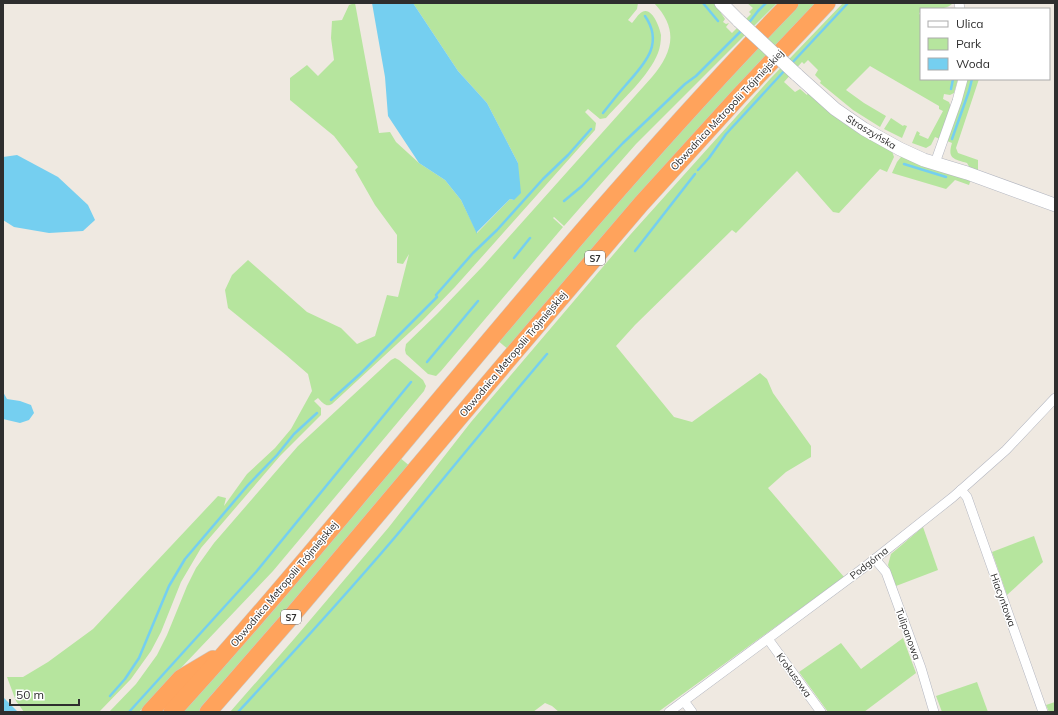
<svg xmlns="http://www.w3.org/2000/svg" width="1058" height="715" viewBox="0 0 1058 715" font-family="Mulish,sans-serif">
  <style>
    .green { fill: #b6e59e }
    .water { fill: #75cff0 }
    .lines { fill: none; stroke-linecap: round; stroke-linejoin: round }
    .stream { stroke: #75cff0; stroke-width: 2.5 }
    .street-casing { stroke: #b4b7c1; stroke-width: 10 }
    .secondary-casing { stroke: #b4b7c1; stroke-width: 14 }
    .highway-casing { stroke: #c9c9c9; stroke-width: 18 }
    .street { stroke: #fff; stroke-width: 9 }
    .secondary { stroke: #fff; stroke-width: 13 }
    .highway { stroke: #ffa35c; stroke-width: 17 }
    .secondary-bridge-casing { stroke: #b4b7c1; stroke-width: 14; stroke-linecap: butt }
    .secondary-bridge { stroke: #fff; stroke-width: 13 }
    .labels { text-anchor: middle; dominant-baseline: central; stroke-width: 3; stroke-linejoin: round; paint-order: stroke }
    .shield { fill: #fff; stroke: #6d6d6d; stroke-width: 1 }
    .shield-label { font-size: 9px; font-weight: bold; fill: #2e2e2e }
    .street-label { font-size: 10px; fill: #2e2e2e; stroke: #fff }
  </style>
  <rect width="100%" height="100%" fill="#efe9e1"/>
  <g class="green">
    <path d="M355,3l24,130 11,-1 6,10 23,21 26,17 16,20 16,33 33,-34 4,1 4,-37 -13,-25 -18,-35 -29,-32 -45,-68h225l-1,6 -9,11 4,3c3,-3 6,-9 10,-11 10,-6 18,16 19,23 0,6 -1,13 -3,18 -9,23 -36,47 -52,65l-6,1 -12,-10 -3,3 11,11 -1,7 -140,157 -33,34 -90,83c-6,4 -10,-2 -14,-6l-4,3 7,7v7l-41,41 -79,92 -20,34 -20,50 -10,19 -20,28 -32,33h-75l-8,-11 -9,-24h16l25,-15 45,-33 125,-133 8,2 -2,8 23,-32 28,-26 16,-19 21,-38 -4,-17 -22,-19 -58,-47 -3,-18 7,-15 16,-15 59,52 34,16 16,16 18,-8 12,-41 11,2 11,-43 -6,10 -6,-1v-28l-22,-30 -20,-35 3,-3 -24,-31 -44,-36v-22l17,-13 11,11 16,-16 -3,-22 1,-17 10,-1 7,-15z"/>
    <path d="M654,3h61l7,8 -1,2 4,6 -2,3 3,2 3,-1 -3,4 6,6 19,-19 -2,-2 4,-4 -6,-5h30l-141,141 -72,82 -10,-9 -1,1 10,9 -122,144 -5,5 -8,-2 -22,-20 -1,-4 1,-6 31,-30 46,-48 169,-189c21,-25 27,-48 2,-74z"/>
    <polygon points="797,3 818,3 509,350 497,340 561,263"/>
    <path d="M843,3h110c-7,8 -22,6 -32,6v3l-2,1 2,4v62h37l-4,14 -4,2 -6,-1 -1,5 6,3 2,5 -11,32 -5,-2 -4,8 -5,3 -14,-5 5,-12 3,2 -1,2 9,4 15,-28 -4,-2v-3l-69,-40 -24,24 18,13 22,13 -6,11 -27,-17 -33,-27 1,-2 -6,-6 3,-5 -10,-10 -4,4 -2,-2 -18,20 11,10 5,-3 7,6 1,-2 84,58 2,6 -7,15 -7,-3 -41,44 -6,-1 -36,-41 -61,62 -4,-3 -97,95 -19,21 58,71 18,5 68,-49 7,6 6,14 38,53v11l-25,15 -18,16 76,89 -186,135h-99l-7,-6 -7,-3 -12,9h-303l64,-73 95,-112 82,-105 159,-187 140,-156z"/>
    <path d="M967,79h12l-23,69 2,5 20,7v11l-7,-1 -4,-7c-13,-4 -20,-4 -15,-20l-5,-2z"/>
    <polygon points="891,118 903,126 904,125 907,126 902,138 884,129"/>
    <polygon points="901,157 904,157 971,179 969,185 955,180 946,189 892,173 897,162"/>
    <polygon points="395,358 399,360 423,380 426,386 424,391 273,571 139,712 109,712 136,684 157,655 167,635 187,586 196,568 214,543 298,446 391,360"/>
    <polygon points="399,457 411,467 200,712 180,712"/>
    <polygon points="923,527 938,570 896,586 888,565 891,554"/>
    <polygon points="1034,536 1043,562 1007,595 992,552"/>
    <polygon points="903,638 916,673 864,712 828,712 799,672 841,643 861,669"/>
    <polygon points="977,682 988,712 942,712 936,696"/>
    <polygon points="1055,702 1055,712 1049,712 1046,705"/>
  </g>
  <g class="water">
    <polygon points="372,3 413,3 458,71 487,103 518,163 521,193 514,200 510,199 477,232 477,234 461,200 445,180 419,163 388,116 385,77"/>
    <polygon points="17,155 58,177 88,205 95,220 83,231 49,233 14,227 3,220 3,157"/>
    <polygon points="3,392 7,399 20,401 31,405 34,413 29,420 20,423 3,419"/>
    <polygon points="3,697 18,712 3,712"/>
  </g>
  <g class="lines">
    <g class="stream">
      <polyline points="703,3 718,21"/>
      <polyline points="748,24 758,11 766,3"/>
      <polyline points="791,64 848,3"/>
      <polyline points="951,89 953,79"/>
      <path d="M603,113c7,-9 14,-18 22,-27 18,-21 40,-41 20,-70"/>
      <polyline points="952,139 969,91 972,79"/>
      <polyline points="904,164 946,177"/>
      <polyline points="698,170 709,158 726,134 786,69"/>
      <polyline points="564,201 582,186 623,143 685,84 696,76 742,30"/>
      <polyline points="635,251 695,174"/>
      <polyline points="514,258 530,238"/>
      <polyline points="427,362 478,301"/>
      <polyline points="331,400 360,374 437,297 436,295 473,253 497,230 543,179 568,155 591,129"/>
      <polyline points="110,696 125,679 139,658 169,586 185,559 248,485 277,455 294,434 317,413"/>
      <polyline points="129,712 256,572 411,382"/>
      <path d="M238,712c53,-57 107,-116 158,-176 50,-60 100,-122 151,-182"/>
    </g>
    <defs>
      <g id="street">
        <polyline points="959,3 960,9"/>
        <polyline points="935,163 957,101 963,79"/>
        <polyline points="961,490 967,497 1043,712"/>
        <polyline points="875,559 886,572 921,668 934,712"/>
        <polyline points="768,639 821,712"/>
        <polyline points="684,701 692,712"/>
        <polyline points="669,712 866,566 953,497 1006,450 1055,398"/>
      </g>
      <g id="secondary">
        <polyline points="721,3 739,21"/>
        <polyline points="796,74 835,109 864,129 900,149 924,160 967,173 1055,205"/>
      </g>
      <g id="highway">
        <polyline points="150,712 181,678 213,659"/>
        <path d="M172,712c77,-84 149,-171 222,-258 128,-153 256,-307 396,-451"/>
        <polyline points="208,712 290,618 513,354 641,204 740,95 827,3"/>
      </g>
    </defs>
    <use href="#street" class="street-casing"/>
    <use href="#secondary" class="secondary-casing"/>
    <use href="#highway" class="highway-casing"/>
    <use href="#street" class="street"/>
    <use href="#secondary" class="secondary"/>
    <use href="#highway" class="highway"/>
    <defs>
      <polyline id="secondary-bridge" points="739,21 796,74"/>
    </defs>
    <use href="#secondary-bridge" class="secondary-bridge-casing"/>
    <use href="#secondary-bridge" class="secondary-bridge"/>
  </g>
  <g class="labels">
    <g class="shield">
      <rect x="585" y="251" width="20" height="14" rx="3"/>
      <rect x="281" y="610" width="20" height="14" rx="3"/>
    </g>
    <g class="shield-label">
      <text x="595" y="258">S7</text>
      <text x="291" y="617">S7</text>
    </g>
    <g class="street-label">
      <text transform="translate(727 110) rotate(-47)">Obwodnica Metropolii Trójmiejskiej</text>
      <text transform="translate(871 132) rotate(31)">Straszyńska</text>
      <text transform="translate(513 354) rotate(-50)">Obwodnica Metropolii Trójmiejskiej</text>
      <text transform="translate(869 563) rotate(-38)">Podgórna</text>
      <text transform="translate(284 584) rotate(-50)">Obwodnica Metropolii Trójmiejskiej</text>
      <text transform="translate(1003 600) rotate(70)">Hiacyntowa</text>
      <text transform="translate(908 634) rotate(70)">Tulipanowa</text>
      <text transform="translate(794 675) rotate(54)">Krokusowa</text>
    </g>
  </g>
  <rect width="1058" height="715" fill="none" stroke="#2e2e2e" stroke-width="8"/>
  <rect x="920" y="8" width="130" height="72" fill="#ffffff" stroke="#ababab"/>
  <rect x="928" y="21" width="20" height="6" fill="#ffffff" stroke="#ababab"/>
  <text x="956" y="28" font-size="12" fill="#2e2e2e">Ulica</text>
  <rect x="928" y="38" width="20" height="12" fill="#b6e59e" stroke="#ababab"/>
  <text x="956" y="48" font-size="12" fill="#2e2e2e">Park</text>
  <rect x="928" y="58" width="20" height="12" fill="#75cff0" stroke="#ababab"/>
  <text x="956" y="68" font-size="12" fill="#2e2e2e">Woda</text>
  <path d="M10 699v6h69v-6" fill="none" stroke="#2e2e2e" stroke-width="2"/>
  <text x="16" y="699" font-size="12" fill="#2e2e2e" stroke="#ffffff" stroke-width="3" paint-order="stroke">50 m</text>
</svg>
